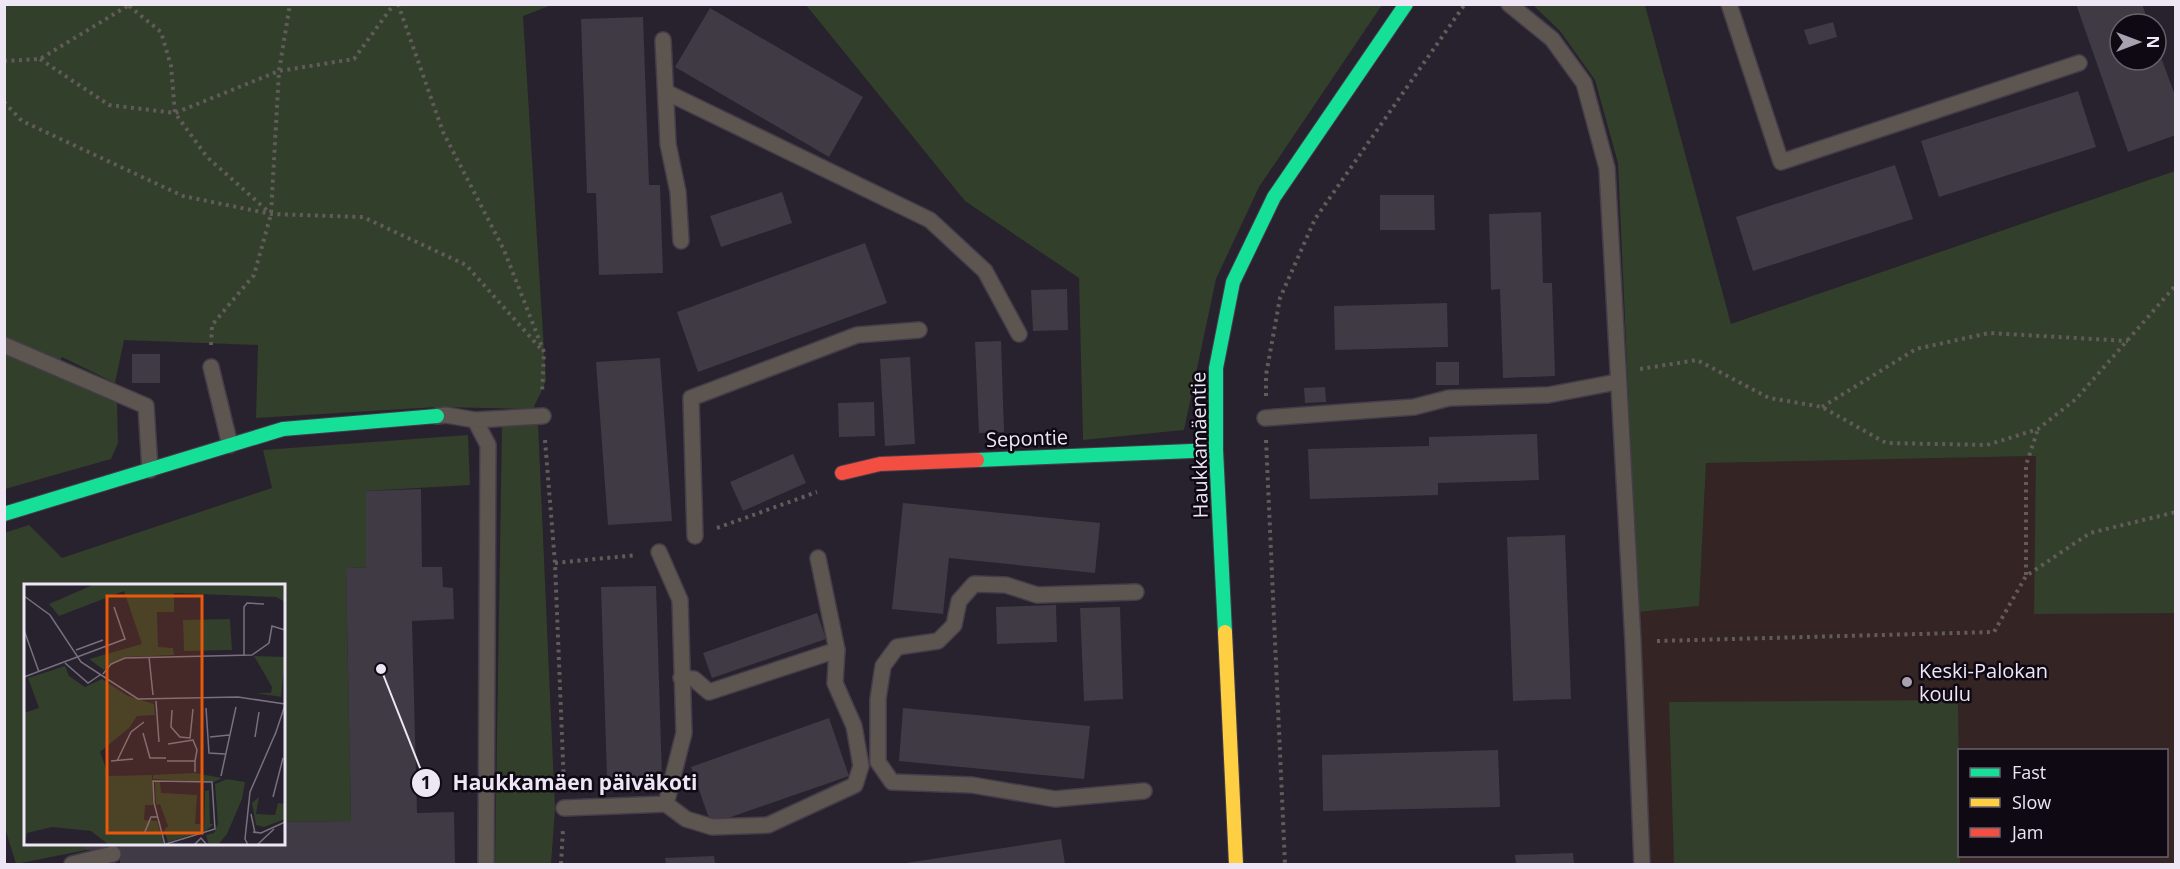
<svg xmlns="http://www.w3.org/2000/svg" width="2180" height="869" viewBox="0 0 2180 869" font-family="'Open Sans',sans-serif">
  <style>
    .education { fill: #352424; fill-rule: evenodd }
    .green { fill: #313f2b }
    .building { fill: #403a45 }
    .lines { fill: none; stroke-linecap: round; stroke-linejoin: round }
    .lane-casing { stroke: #443d49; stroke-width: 18 }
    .fast-casing { stroke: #443d49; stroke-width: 16 }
    .slow-casing { stroke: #443d49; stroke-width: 16 }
    .jam-casing { stroke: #443d49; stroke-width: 16 }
    .path { stroke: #615b5a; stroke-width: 4; stroke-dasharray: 3 4.5; stroke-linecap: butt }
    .lane { stroke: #5c5550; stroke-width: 15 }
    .fast { stroke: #16e098; stroke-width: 14 }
    .slow { stroke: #ffcf43; stroke-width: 14 }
    .jam { stroke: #f24e42; stroke-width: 14 }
    .poi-dot { fill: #a9a1af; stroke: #0f0913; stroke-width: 2 }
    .labels { text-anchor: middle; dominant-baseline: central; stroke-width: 5; stroke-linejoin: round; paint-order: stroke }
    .street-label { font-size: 20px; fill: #eee6f5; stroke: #0f0913 }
    .poi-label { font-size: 20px; fill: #eee6f5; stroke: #0f0913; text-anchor: start }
    .inset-road { fill: none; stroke: #77707e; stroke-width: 1.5 }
    .view { fill: #e8590c; fill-opacity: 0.15; stroke: #e8590c; stroke-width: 3 }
    .inset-edge { fill: none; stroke: #eee6f5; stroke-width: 3 }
    .leader { fill: none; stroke: #eee6f5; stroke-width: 2 }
    .callout-dot { fill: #eee6f5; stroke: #0f0913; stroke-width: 2 }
    .mark-label { font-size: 18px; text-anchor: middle; font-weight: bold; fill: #111 }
    .callout-label { font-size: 21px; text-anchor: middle; font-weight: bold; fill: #eee6f5; stroke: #0f0913; stroke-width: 5; stroke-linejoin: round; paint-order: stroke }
  </style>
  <rect width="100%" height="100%" fill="#28212e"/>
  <path class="education" d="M2037,456l-2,157h140v251h-531l-6,-252 61,-6 7,-143zM1960,750h206v106h-206z"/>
  <g class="green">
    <polygon points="5,5 552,5 523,16 546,381 533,409 437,407 256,418 258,345 124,340 115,383 62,357 52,373 117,403 118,443 111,459 5,489"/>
    <polygon points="806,5 1382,5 1259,187 1216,279 1184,430 1083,440 1079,278 965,201"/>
    <polygon points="1533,5 1645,5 1731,324 2175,171 2175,613 2034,614 2036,456 1706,463 1699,606 1638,612 1618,163 1595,80 1560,31"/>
    <polygon points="538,423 555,809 551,864 495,864 502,425"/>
    <polygon points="468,435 470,485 366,491 366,568 346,567 351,821 284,822 284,586 26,586 26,844 86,844 86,850 16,864 4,825 4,533 29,525 62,558 272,488 263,450"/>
    <polygon points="1958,700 1960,864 1674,864 1669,702"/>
  </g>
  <g class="building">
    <polygon points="2076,4 2142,4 2149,24 2120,24 2120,60 2156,60 2156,44 2176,98 2176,135 2128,152"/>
    <polygon points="710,8 863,97 829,157 675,67"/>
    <polygon points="643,17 649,185 660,185 663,273 599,275 596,193 587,193 581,19"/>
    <polygon points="1833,22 1837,37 1809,45 1804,30"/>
    <polygon points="2078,91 2096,147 1939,197 1921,141"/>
    <polygon points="1895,165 1913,219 1753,271 1736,217"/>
    <polygon points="782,192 792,223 721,247 710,216"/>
    <polygon points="1380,195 1434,195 1435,230 1380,230"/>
    <polygon points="1541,212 1543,283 1552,283 1555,376 1503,378 1500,289 1491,290 1489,214"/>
    <polygon points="865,243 887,303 698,372 677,312"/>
    <polygon points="1067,289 1068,330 1033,331 1031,290"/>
    <polygon points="1447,303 1448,347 1335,350 1334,306"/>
    <polygon points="1001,341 1004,432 979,433 975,342"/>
    <rect x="132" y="354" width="28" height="29"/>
    <polygon points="910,357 915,444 885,446 880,359"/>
    <polygon points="660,358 672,521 608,525 596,362"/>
    <rect x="1436" y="362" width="23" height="23"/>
    <polygon points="1325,387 1326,402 1305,403 1304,388"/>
    <polygon points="874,402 875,436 839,437 838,403"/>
    <polygon points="1537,434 1539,480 1438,483 1438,495 1310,499 1308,449 1429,446 1429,437"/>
    <polygon points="793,454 806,483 743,511 730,482"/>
    <polygon points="421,489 422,567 442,567 443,587 453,588 454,619 412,621 417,813 454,812 455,864 120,864 119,844 284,844 284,822 351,821 346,567 366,568 366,491"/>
    <polygon points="903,503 1100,523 1095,573 949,558 943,614 892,609"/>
    <polygon points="1565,535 1571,699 1513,701 1507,537"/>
    <polygon points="656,586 662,777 607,779 601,587"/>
    <polygon points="1056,605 1057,642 997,644 996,607"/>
    <polygon points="1120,607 1123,699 1084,701 1080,608"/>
    <polygon points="817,613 826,639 712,678 703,653"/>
    <polygon points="903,708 1090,726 1084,779 899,761"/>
    <polygon points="829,718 849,776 711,824 691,767"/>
    <polygon points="1498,750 1500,807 1323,811 1322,755"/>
    <polygon points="1061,839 1065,864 907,864 906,863"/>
    <polygon points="86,844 110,844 111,849 86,850"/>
    <polygon points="1573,853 1574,864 1516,864 1515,855"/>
    <polygon points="714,856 715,864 666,864 665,858"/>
  </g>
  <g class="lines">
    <defs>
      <g id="lane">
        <polyline points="1509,4 1552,39 1584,83 1607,168 1633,642 1642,864"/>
        <polyline points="1729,4 1781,162 2079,63"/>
        <polyline points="663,40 668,144 678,192 681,241"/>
        <polyline points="666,92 930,220 985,271 1019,334"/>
        <polyline points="4,345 146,406 150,470"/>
        <polyline points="211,367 230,445"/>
        <polyline points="437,416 446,415 475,420 488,445 486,864"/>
        <polyline points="1265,418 1414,407 1449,398 1548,395 1617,382"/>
        <polyline points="475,420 543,416"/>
        <polyline points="695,536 691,398 857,335 919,330"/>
        <polyline points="1136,592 1037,595 1006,585 974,584 959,601 954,625 938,641 897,647 883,666 878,699 878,762 892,782 972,785 1055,799 1144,791"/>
        <polyline points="681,678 694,679 709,692 837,650"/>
        <polyline points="666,804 686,819 712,827 768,825 855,785 861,766 854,726 835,683 837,650 818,558"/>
        <polyline points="564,808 666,804 684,733 680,600 659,552"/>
        <polyline points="72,864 113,854"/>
      </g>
      <g id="fast">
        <polyline points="977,460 1216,450"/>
        <polyline points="4,514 283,429 437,416"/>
        <polyline points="1225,632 1216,450 1216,368 1233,282 1274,197 1406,4"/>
      </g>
      <polyline id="slow" points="1225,632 1236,864"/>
      <polyline id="jam" points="842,473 880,464 977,460"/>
    </defs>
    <use href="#lane" class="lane-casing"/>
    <use href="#fast" class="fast-casing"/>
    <use href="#slow" class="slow-casing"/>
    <use href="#jam" class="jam-casing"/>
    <g class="path">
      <polyline points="398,4 443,132 504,250 544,352 542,394"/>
      <polyline points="129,6 161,32 171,66 175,113 207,157 270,213"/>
      <polyline points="40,59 109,105 175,113 279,71 354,59 394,4"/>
      <polyline points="4,61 40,59 129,5"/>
      <polyline points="4,102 22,121 183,196 271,214 363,217 466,265 541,349"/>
      <polyline points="211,345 212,325 254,275 271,214 279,71 290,4"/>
      <polyline points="1640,369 1697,360 1769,398 1822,407 1886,443 1987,445 2038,429 2076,399 2176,285"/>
      <polyline points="1266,396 1266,375 1280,298 1315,219 1465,4"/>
      <polyline points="1822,407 1916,349 1989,333 2128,341"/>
      <polyline points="545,440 555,563 564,786"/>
      <polyline points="1266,440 1285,864"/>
      <polyline points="717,528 817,492"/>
      <polyline points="555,563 637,555"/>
      <polyline points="2026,575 2026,465 2038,429"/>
      <polyline points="1657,641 1994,632 2026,576 2090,533 2176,512"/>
      <polyline points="561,864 563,829"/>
    </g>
    <use href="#lane" class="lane"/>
    <use href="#fast" class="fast"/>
    <use href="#slow" class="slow"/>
    <use href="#jam" class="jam"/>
  </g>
  <circle class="poi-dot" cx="1907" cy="682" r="6"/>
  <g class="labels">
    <g class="street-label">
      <text transform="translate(1027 438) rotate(-2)">Sepontie</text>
      <text transform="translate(1199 445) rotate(-91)">Haukkamäentie</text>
    </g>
    <g class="poi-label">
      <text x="1919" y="670">Keski-Palokan<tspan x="1919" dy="23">koulu</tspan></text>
    </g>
  </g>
  <g transform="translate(24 584)">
    <rect width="261" height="261" fill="#28212e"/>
    <path d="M71,0h190v18l-9,-5 -102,-4v19h-17l1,35 15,1 1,7 -49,2 -21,13 -15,-11 53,-15 -18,-53 -65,25 -10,-12zM206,35l2,31 -48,1 -1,-31zM230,72l31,1 -4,40 -25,-4h15l1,-6zM41,82l4,10 16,11 17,-8 26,17 26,8 1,11 -18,1 -8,12 -29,24 9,24 43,-1 1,30h-8l-1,15 13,1 7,24h-55l-18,-14 -39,-4 -25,6 -3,11v-131l15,-5 -11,-30zM171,189l27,5 -8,4 -61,-3v-4zM203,195l18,3 -3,17 -15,35 -9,11h-9l-3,-10 8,-2 4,-9 -3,-40zM131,198h5l1,11 36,2 -2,29h5l1,8 -33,10 -4,-12 4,-4 -8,-22 -4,1zM185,206l1,34h4l-10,8 1,-41zM235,213l-3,17 19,1 3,-12 7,1v15l-21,8 -8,-2 -4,-22z" fill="#313f2b"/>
    <path class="inset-road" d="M0,12l26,19 31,47 57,37 100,-2 47,7M0,46l15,42M52,66l27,-10M220,71v-48l3,-4 17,1M125,73l4,38M41,79l23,20 12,-8M79,90l8,-10 14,-6 127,-3 17,-12 3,-17 13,4M0,93l101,-38 -11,-32M132,117l3,41M182,124l3,45 16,1M148,126l-1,17 9,10 10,1 3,-29M119,149l7,25h16M251,151l10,-30M186,153l19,-2M231,153l4,-25M144,160l25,-4 4,10 -2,11M87,177l22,-2M93,177l14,-29 13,-10M143,177h28v11M197,192l15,-69M249,213l10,-39M227,230l4,19M229,248l8,1 24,-11M120,250l7,-17h7M141,261l-11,-42 -1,-22 59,1 3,47 -49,15M170,261l7,-7 6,7M224,261l-3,-6 5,-47 26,-60M233,261l17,-16"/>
    <path class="view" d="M83,12h95v237h-95z"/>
    <rect width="261" height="261" class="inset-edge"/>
  </g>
  <path class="leader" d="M381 669L426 783"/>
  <g class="callout-dot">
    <circle cx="381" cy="669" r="6"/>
    <circle cx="426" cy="783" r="15"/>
  </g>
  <g class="mark-label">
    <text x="426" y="789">1</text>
  </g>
  <g class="callout-label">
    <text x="575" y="790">Haukkamäen päiväkoti</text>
  </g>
  <rect width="2180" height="869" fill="none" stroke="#eee6f5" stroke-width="12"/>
  <rect x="1958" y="749" width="210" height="108" fill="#0f0913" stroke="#68616d" stroke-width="1.5"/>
  <rect x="1970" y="768" width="30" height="9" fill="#16e098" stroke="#68616d" stroke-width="1.5"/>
  <text x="2012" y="779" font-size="18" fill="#eee6f5">Fast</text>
  <rect x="1970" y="798" width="30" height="9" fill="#ffcf43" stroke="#68616d" stroke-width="1.5"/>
  <text x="2012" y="809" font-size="18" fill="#eee6f5">Slow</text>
  <rect x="1970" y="828" width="30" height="9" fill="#f24e42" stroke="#68616d" stroke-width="1.5"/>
  <text x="2012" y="839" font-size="18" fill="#eee6f5">Jam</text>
  <g transform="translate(2138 42) rotate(90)"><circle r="28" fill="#0f0913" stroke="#68616d" stroke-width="1.5"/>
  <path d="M0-4.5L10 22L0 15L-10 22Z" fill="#a9a1af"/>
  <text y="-9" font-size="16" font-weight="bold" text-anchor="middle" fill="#eee6f5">N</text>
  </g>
</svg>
